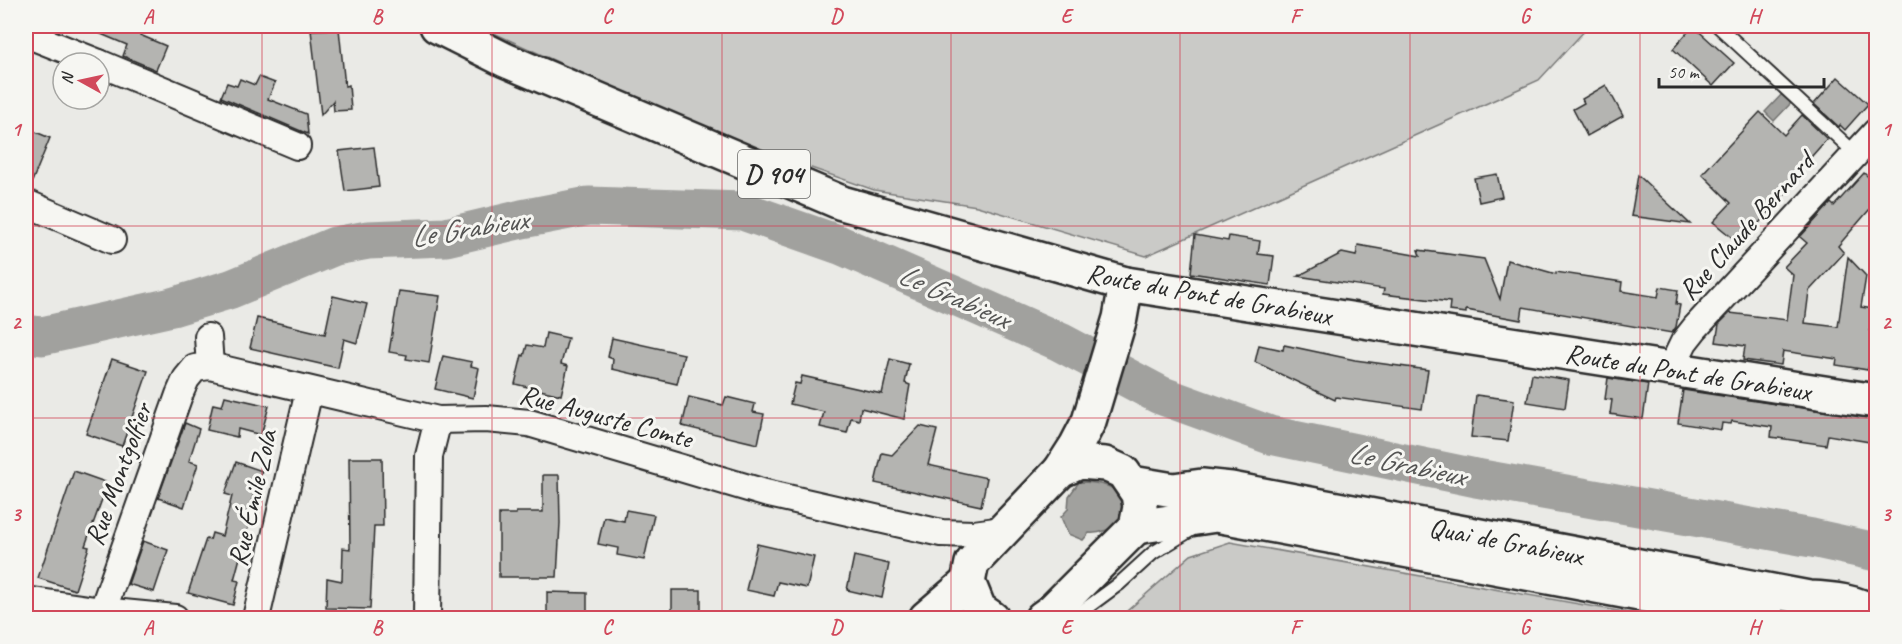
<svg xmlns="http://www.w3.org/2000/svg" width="1902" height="644" viewBox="0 0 1902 644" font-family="Caveat,sans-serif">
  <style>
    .green { fill: #cacac7; stroke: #7a7a79; stroke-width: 1.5 }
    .water { fill: #a1a19e; stroke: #727270; stroke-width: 1.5 }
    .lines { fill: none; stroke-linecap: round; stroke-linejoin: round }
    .river { stroke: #a1a19e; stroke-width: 39 }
    .building { fill: #b4b4b1; stroke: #2b2b2b; stroke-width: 1.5 }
    .lane-casing { stroke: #2b2b2b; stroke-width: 16 }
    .street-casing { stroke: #2b2b2b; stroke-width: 30 }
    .secondary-casing { stroke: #2b2b2b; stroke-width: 38 }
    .primary-casing { stroke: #2b2b2b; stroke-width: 38 }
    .lane { stroke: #f6f6f2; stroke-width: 12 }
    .street { stroke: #f6f6f2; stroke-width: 26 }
    .secondary { stroke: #f6f6f2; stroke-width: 33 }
    .primary { stroke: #f6f6f2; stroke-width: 33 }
    .grid { fill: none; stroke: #d1495b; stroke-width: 1.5; stroke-opacity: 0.55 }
    .labels { text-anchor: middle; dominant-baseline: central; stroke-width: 6; stroke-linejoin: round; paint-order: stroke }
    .shield { fill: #f6f6f2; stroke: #686867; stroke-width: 1.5 }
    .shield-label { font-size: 27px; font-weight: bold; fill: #2b2b2b }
    .street-label { font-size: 28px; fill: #2b2b2b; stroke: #f6f6f2 }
    .water-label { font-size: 30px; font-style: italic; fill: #545453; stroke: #f6f6f2 }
    .neatline { fill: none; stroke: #d1495b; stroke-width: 2 }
    .grid-label { font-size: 20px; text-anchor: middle; font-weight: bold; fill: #d1495b }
  </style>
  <rect width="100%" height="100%" fill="#eaeae6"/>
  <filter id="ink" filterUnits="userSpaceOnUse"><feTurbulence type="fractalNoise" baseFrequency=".0167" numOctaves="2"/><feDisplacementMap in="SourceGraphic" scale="12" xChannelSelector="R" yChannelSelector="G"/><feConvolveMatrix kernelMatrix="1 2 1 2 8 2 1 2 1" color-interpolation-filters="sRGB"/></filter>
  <g filter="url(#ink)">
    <g class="green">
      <polygon points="478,26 1589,26 1539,80 1146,256 977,206 874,190 723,137"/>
      <polygon points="1230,542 1657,618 1119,618 1191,555"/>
    </g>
    <g class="water">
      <polygon points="1783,93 1792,102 1774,121 1765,112"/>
      <path d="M1079,482c12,0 31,1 40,12 16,20 -8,41 -30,39l-6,7 -15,-6 -7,-17 7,-8 1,-13z"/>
    </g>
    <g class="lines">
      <polyline class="river" points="26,334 42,336 172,307 231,289 335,246 368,240 446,237 522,219 589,206 743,211 840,245 1060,342 1160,395 1270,435 1476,478 1812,538 1876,552"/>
    </g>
    <g class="building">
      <polygon points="82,26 144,26 140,35 166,46 156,70 123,56 127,45"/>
      <polygon points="1693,26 1734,63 1713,86 1673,49"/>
      <polygon points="339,29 345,86 349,85 351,110 334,111 333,101 321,115 311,30"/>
      <polygon points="259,77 275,83 268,99 306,114 308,134 221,97 227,83 237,86 240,79 255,85"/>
      <polygon points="1838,77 1868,104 1845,130 1840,125 1839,127 1814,104"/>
      <polygon points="1606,85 1623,116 1587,136 1573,109 1584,103 1582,99"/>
      <polygon points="1760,112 1784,135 1802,115 1827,139 1795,175 1799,179 1740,244 1713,222 1731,203 1702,174"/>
      <polygon points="26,128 50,138 29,189 26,188"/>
      <polygon points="374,147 379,187 345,191 339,151"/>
      <polygon points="1864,173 1876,184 1876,202 1838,246 1844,253 1809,291 1805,323 1838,327 1848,257 1866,276 1861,307 1874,309 1870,331 1876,333 1876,370 1868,368 1868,370 1836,365 1837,359 1783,351 1781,365 1743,360 1745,346 1716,342 1719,324 1730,313 1787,320 1793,275 1784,267 1807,243 1800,237 1831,203 1834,206"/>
      <polygon points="1497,174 1502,197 1479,202 1474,178"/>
      <polygon points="1638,175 1690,224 1631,216"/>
      <polygon points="1195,235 1228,241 1229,236 1260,241 1258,254 1274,256 1270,285 1191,273"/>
      <polygon points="1358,245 1420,256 1418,250 1484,259 1500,299 1507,260 1556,274 1556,272 1622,282 1621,291 1658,297 1660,287 1678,290 1676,304 1680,305 1676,327 1672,333 1523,307 1521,320 1466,310 1466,313 1449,311 1450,302 1383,294 1384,289 1298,276 1342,253 1356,256"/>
      <polygon points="399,291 440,296 429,363 406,359 407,355 389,352"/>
      <polygon points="333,296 367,304 357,343 344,339 338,368 250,348 257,318 325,334"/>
      <polygon points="546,333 568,338 561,364 568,366 561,395 515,384 522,355 524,356 527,345 543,348"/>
      <polygon points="612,338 684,354 677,384 612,369 613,359 608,357"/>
      <polygon points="1259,345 1283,350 1284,345 1355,360 1428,370 1422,409 1336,397 1335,400 1255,362"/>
      <polygon points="443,356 472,362 471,366 479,368 473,398 435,389"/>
      <polygon points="112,359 148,371 122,446 86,434"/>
      <polygon points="890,359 909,364 905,383 910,385 904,419 861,408 859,420 851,418 847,433 820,427 824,412 790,404 795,383 800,384 802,376 882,394"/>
      <polygon points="1532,374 1569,380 1565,408 1527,402"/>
      <polygon points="1608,378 1648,384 1643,419 1610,414 1612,400 1605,399"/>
      <polygon points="1683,390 1876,419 1876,443 1828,435 1826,445 1771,437 1772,427 1732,421 1731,424 1722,423 1721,430 1678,423"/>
      <polygon points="1476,395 1514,400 1508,441 1471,437"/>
      <polygon points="225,396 269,406 261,435 238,429 237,437 207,430 213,404 222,406"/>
      <polygon points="689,397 723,405 726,397 755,404 753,412 764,414 758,444 682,426"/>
      <polygon points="185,423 199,429 189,461 198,464 184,507 158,498"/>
      <polygon points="920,426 937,430 928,465 987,478 981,506 875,483 882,453 892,455"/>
      <polygon points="349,458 382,458 383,526 374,526 370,609 326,608 327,578 342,581 343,548 350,549"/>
      <polygon points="236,462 262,471 244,523 249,524 234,580 239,581 233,605 188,593 206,539 210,540 212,533 222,536 232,496 225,494"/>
      <polygon points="74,471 108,483 85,546 89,547 75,590 38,578"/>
      <polygon points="543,475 559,475 560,523 557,577 499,577 499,514 516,514 516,512 543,512"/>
      <polygon points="626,510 654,515 644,560 617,555 618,548 598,544 604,517 624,521"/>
      <polygon points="143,541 168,550 154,592 128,584"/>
      <polygon points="757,544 814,557 807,588 778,582 774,596 746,590"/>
      <polygon points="854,556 889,564 882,598 847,590"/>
      <rect x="672" y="590" width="29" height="28"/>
      <polygon points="547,592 587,593 587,618 563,618 563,615 547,615"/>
    </g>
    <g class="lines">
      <defs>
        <g id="lane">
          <polyline points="1718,26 1855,153"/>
          <polyline points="1057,611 1077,615 1119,584 1153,553 1191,530"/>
        </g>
        <g id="street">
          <polyline points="26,34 99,63"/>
          <polyline points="99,63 297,146"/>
          <polyline points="26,203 112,240"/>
          <polyline points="208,337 210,366"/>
          <polyline points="1671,369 1684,342 1695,328 1876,132"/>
          <polyline points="26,600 102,611 175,618"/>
          <polyline points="100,618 179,395 186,379 195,368 210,366 438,420 486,419 529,423 765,493 941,533 974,534 1003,530"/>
          <polyline points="256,618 309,391"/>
          <polyline points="427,618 429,456 438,420"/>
        </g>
        <g id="secondary">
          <polyline points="1126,284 1876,401"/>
          <polyline points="926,618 968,582"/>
        </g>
        <g id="primary">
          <polyline points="437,26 505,60 842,203 1126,284 1120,318 1089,421 1076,446 1060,471"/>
          <path d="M1132,483l41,7 29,-4 29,3 578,109c24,1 46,3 67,16"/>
          <polyline points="1136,527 1216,515 1768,618"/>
          <polyline points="992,618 979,609 968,582 972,563 1060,471 1079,462 1105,464 1123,472 1138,494 1140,507 1136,527 1053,610 1042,618"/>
        </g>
      </defs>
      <use href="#lane" class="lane-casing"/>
      <use href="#street" class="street-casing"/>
      <use href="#secondary" class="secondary-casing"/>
      <use href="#primary" class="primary-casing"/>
      <use href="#lane" class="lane"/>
      <use href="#street" class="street"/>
      <use href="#secondary" class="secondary"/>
      <use href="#primary" class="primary"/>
    </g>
  </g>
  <path class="grid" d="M262,26v592M492,26v592M722,26v592M951,26v592M1180,26v592M1410,26v592M1640,26v592M26,226h1850M26,418h1850"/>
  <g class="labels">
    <rect class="shield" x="738" y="150" width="72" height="48" rx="4.5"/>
    <g class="shield-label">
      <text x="774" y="174">D 904</text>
    </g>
    <g class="street-label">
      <text transform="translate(1746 226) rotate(-48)">Rue Claude Bernard</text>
      <text transform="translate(1209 294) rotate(10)">Route du Pont de Grabieux</text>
      <text transform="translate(1688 372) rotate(9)">Route du Pont de Grabieux</text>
      <text transform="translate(606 416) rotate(15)">Rue Auguste Comte</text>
      <text transform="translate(118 474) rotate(-70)">Rue Montgolfier</text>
      <text transform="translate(252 498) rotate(-77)">Rue Émile Zola</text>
      <text transform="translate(1506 541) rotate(11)">Quai de Grabieux</text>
    </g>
    <g class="water-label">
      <text transform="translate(469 228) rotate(-9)">Le Grabieux</text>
      <text transform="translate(954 296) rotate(24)">Le Grabieux</text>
      <text transform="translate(1407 464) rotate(12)">Le Grabieux</text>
    </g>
  </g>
  <rect width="1902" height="644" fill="none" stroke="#f6f6f2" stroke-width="66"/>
  <g transform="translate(81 81) rotate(278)"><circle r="28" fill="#f6f6f2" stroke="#a5a5a2" stroke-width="1.5"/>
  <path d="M0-4.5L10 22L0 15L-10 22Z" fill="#d1495b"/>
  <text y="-9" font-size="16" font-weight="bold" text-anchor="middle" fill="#2b2b2b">N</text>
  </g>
  <path d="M1659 78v9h165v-9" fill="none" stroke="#2b2b2b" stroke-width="3"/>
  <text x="1668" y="78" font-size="18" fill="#2b2b2b" stroke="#f6f6f2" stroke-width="4.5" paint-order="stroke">50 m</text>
  <rect x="33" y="33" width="1836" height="578" class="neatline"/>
  <g class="grid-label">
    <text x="148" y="23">A</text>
    <text x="377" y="23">B</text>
    <text x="607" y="23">C</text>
    <text x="836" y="23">D</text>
    <text x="1066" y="23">E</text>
    <text x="1295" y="23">F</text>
    <text x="1525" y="23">G</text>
    <text x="1754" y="23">H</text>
    <text x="16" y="136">1</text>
    <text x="1886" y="136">1</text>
    <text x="16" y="329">2</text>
    <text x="1886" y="329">2</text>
    <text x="16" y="521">3</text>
    <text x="1886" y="521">3</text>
    <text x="148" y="634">A</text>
    <text x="377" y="634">B</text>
    <text x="607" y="634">C</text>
    <text x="836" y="634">D</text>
    <text x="1066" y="634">E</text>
    <text x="1295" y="634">F</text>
    <text x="1525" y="634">G</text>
    <text x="1754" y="634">H</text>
  </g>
</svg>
